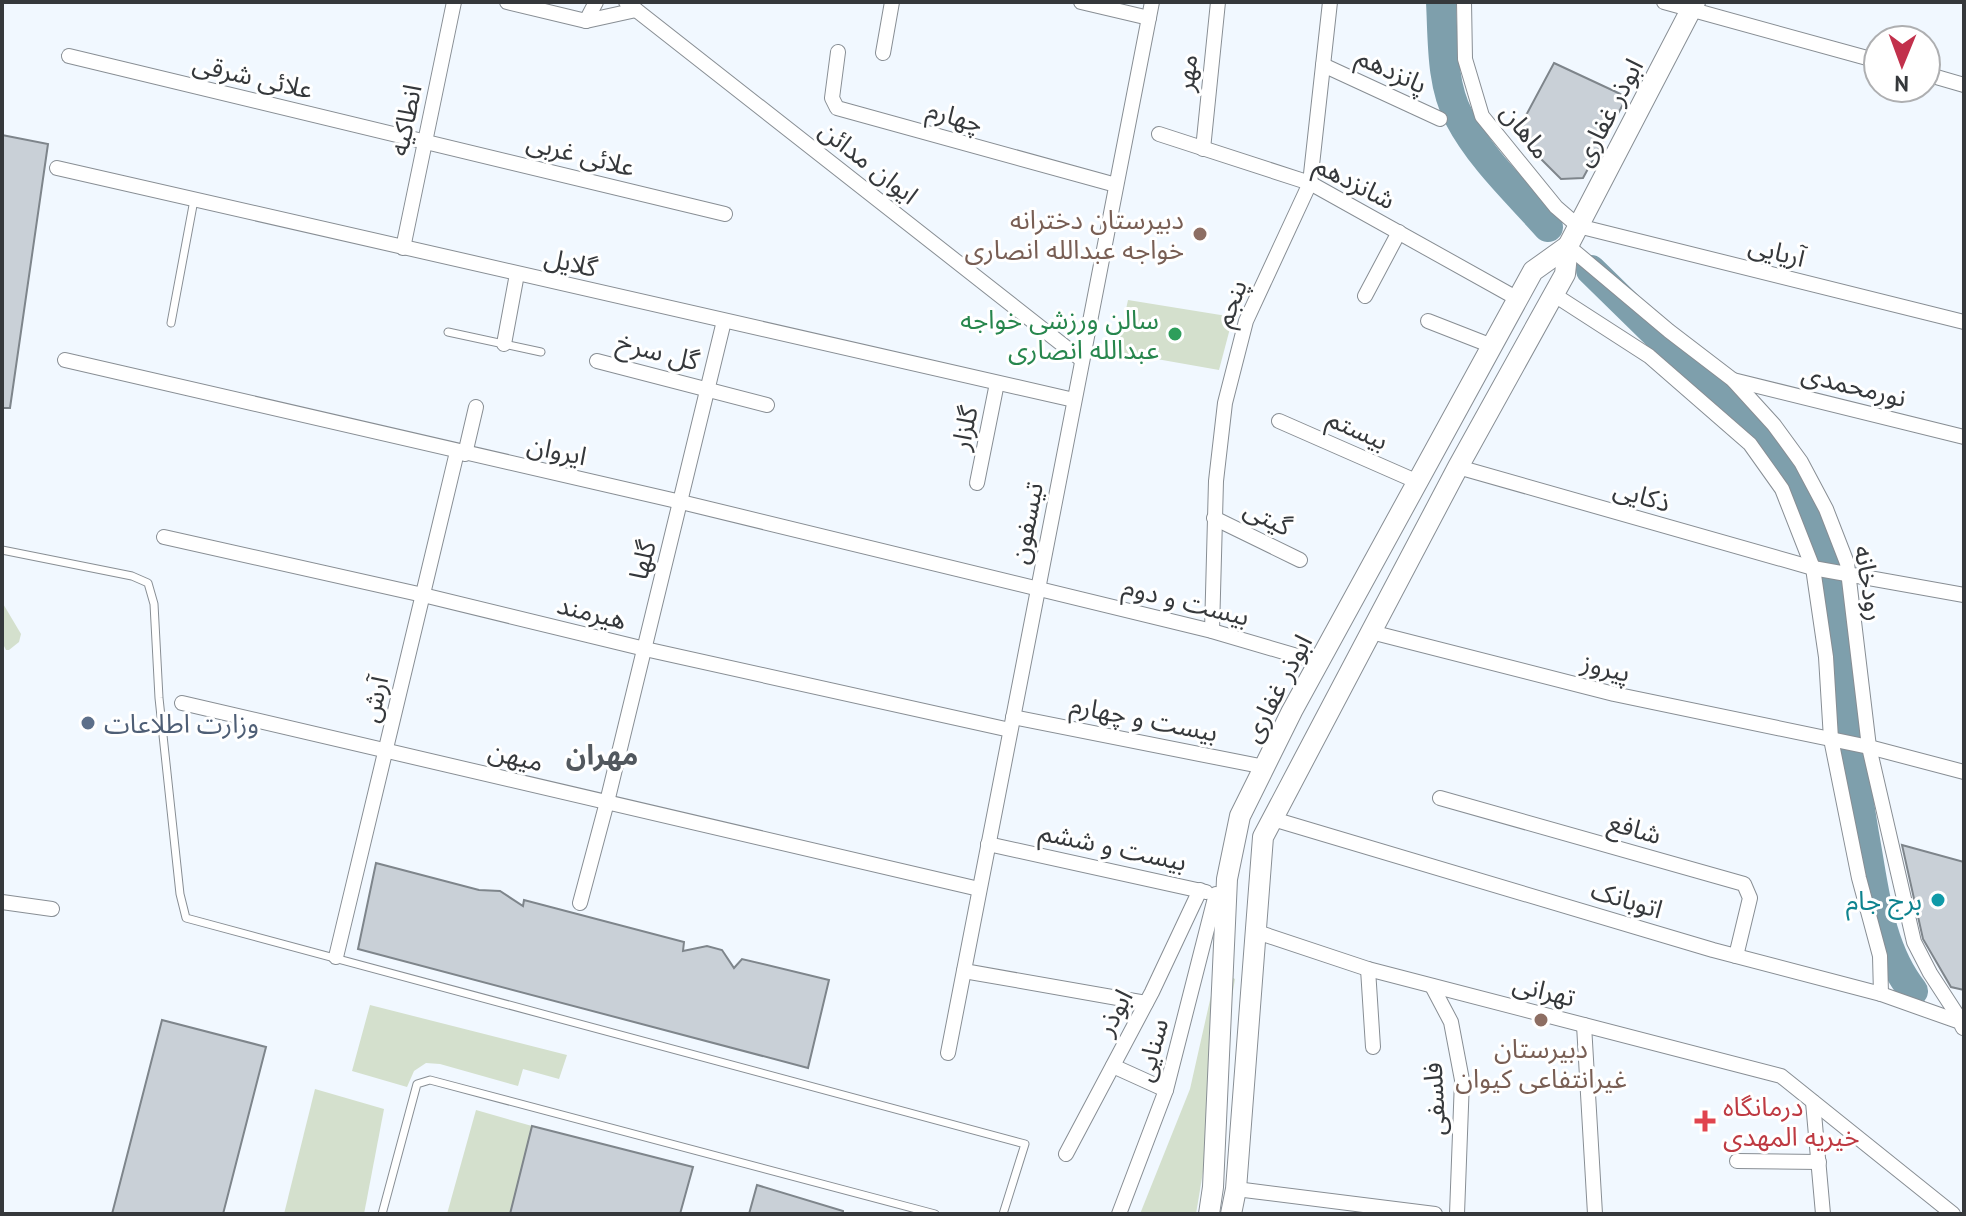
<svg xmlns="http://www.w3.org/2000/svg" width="1966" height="1216" viewBox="0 0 1966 1216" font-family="'PT Sans','Noto Sans Arabic',sans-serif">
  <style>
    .green { fill: #d4e0cd }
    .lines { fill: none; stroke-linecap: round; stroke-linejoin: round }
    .river { stroke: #7e9fac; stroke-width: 30 }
    .building { fill: #c9d0d7; stroke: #7e858b; stroke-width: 2 }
    .service-casing { stroke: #888e94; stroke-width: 9 }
    .minor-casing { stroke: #888e94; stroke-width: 16 }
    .secondary-casing { stroke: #888e94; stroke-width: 22 }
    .service { stroke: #fff; stroke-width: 7 }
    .minor { stroke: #fff; stroke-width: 14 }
    .secondary { stroke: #fff; stroke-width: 20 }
    .education-dot { fill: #8d6e63; stroke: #fff; stroke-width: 3 }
    .leisure-dot { fill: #2e9e5b; stroke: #fff; stroke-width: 3 }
    .service-dot { fill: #5c6f8a; stroke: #fff; stroke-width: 3 }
    .culture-dot { fill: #0f9aa8; stroke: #fff; stroke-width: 3 }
    .health-dot { fill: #e0444e; stroke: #fff; stroke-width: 3 }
    .labels { text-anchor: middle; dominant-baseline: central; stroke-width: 6; stroke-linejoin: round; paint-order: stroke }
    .street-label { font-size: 26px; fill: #35383b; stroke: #fff }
    .education-label { font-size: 26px; fill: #785e54; stroke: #fff; text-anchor: end }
    .leisure-label { font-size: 26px; fill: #27864d; stroke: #fff; text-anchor: end }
    .service-label { font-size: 26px; fill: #4e5e75; stroke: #fff; text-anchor: start }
    .culture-label { font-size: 26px; fill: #0d838f; stroke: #fff; text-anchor: end }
    .health-label { font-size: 26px; fill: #be3a42; stroke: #fff; text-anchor: start }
    .neighbourhood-label { font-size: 28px; font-weight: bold; fill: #52585e; stroke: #fff }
  </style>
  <rect width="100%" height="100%" fill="#f1f8ff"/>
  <g class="green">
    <polygon points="1128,300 1233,317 1219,370 1117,352"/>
    <polygon points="2,602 21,634 19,642 9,650 6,650 2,642"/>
    <polygon points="1217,969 1235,979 1196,1214 1140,1214 1190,1089"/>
    <polygon points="370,1005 567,1055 559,1079 523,1069 518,1086 440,1064 426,1063 414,1071 407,1087 352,1071"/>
    <polygon points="315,1089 384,1109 364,1214 284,1214"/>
    <polygon points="476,1110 532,1126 510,1214 447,1214"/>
  </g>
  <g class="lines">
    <g class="river">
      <path d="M1441,2c2,36 0,82 18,115 22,42 58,75 89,110"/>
      <path d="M1591,270l190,186 30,60 12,31c15,96 25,192 41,287 10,53 14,113 49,157"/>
    </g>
  </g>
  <g class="building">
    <polygon points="1554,63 1627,97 1583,178 1561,179 1516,134"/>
    <polygon points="2,135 48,144 10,408 2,408"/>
    <polygon points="1902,845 1964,862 1964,990 1951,987 1923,939"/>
    <polygon points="376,863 479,890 500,891 523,906 524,900 684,942 683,951 707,946 722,950 734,968 742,959 829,980 808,1068 358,949"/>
    <polygon points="162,1020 266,1047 223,1214 112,1214"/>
    <polygon points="532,1126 693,1167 680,1214 510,1214"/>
    <polygon points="757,1185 843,1211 843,1214 749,1214"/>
  </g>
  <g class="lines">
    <defs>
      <g id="service">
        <polyline points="171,323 194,200"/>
        <polyline points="448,332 541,352"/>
        <polyline points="2,550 132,576 148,583 154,604 159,698 180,894 186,918 1025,1144 1003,1214"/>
        <polyline points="382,1214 417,1084 430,1080 935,1214"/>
      </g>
      <g id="minor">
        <polyline points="507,2 586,21 636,10"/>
        <polyline points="626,2 1082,360"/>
        <polyline points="1081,2 1149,18"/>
        <polyline points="1464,2 1465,59 1482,116 1556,207 1578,226 1964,322"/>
        <polyline points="1664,2 1878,61"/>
        <polyline points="586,21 596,2"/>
        <polyline points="838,52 832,98 837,108 1116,185"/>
        <polyline points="883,53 892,2"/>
        <polyline points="69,56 725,214"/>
        <polyline points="1323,65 1440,119"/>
        <polyline points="1926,74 1964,85"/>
        <polyline points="1159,134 1310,183 1518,299"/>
        <polyline points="1203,149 1218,2"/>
        <polyline points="57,168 1074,400"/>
        <polyline points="1568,246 1669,331 1733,380 1774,425 1801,462 1826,509 1847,563 1869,747 1914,942 1930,973 1956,1013 1960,1022 1964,1021"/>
        <polyline points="403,248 454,2"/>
        <polyline points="1553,294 1649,356 1750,444 1782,489 1813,568 1826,657 1831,739 1859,878 1880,956 1881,994"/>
        <polyline points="1365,296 1399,232"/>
        <polyline points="1428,321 1492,346"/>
        <polyline points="504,344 517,274"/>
        <polyline points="65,360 681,502 1212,631 1321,663"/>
        <polyline points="597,361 767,405"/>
        <polyline points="1733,380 1964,437"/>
        <polyline points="1279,421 1418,482"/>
        <polyline points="465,454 476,407"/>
        <polyline points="1458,467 1813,568 1964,595"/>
        <polyline points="977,483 997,383"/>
        <polyline points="1214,518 1300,560"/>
        <polyline points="164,537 423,595 645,649 1010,730"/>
        <polyline points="1212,631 1216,481 1225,403 1246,321 1310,183 1330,2"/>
        <polyline points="1371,632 1614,694 1869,747 1964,772"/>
        <polyline points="182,703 979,889"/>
        <polyline points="1013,717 1265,767"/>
        <polyline points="1440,798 1744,884 1750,898 1736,956"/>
        <polyline points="1273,819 1713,950 1881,994 1960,1022 1963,1028"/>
        <polyline points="988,844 1206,892"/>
        <polyline points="2,902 52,909"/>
        <polyline points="580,903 607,802 724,321"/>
        <polyline points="1257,932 1368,969 1781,1076 1953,1214"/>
        <polyline points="336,957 457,452"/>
        <polyline points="1368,969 1373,1047"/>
        <polyline points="964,971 1146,1003"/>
        <polyline points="1432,986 1451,1022 1462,1080 1457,1214"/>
        <polyline points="1584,1025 1595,1214"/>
        <polyline points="948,1053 1152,2"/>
        <polyline points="1113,1066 1166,1090"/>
        <polyline points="1813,1102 1823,1214"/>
        <polyline points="1066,1154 1152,992 1200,890"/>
        <polyline points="1737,1161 1819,1162"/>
        <polyline points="1236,1189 1435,1214"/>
        <polyline points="1119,1214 1166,1090 1216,894"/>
      </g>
      <g id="secondary">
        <polyline points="1209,1214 1213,1187 1227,879 1240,816 1292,711 1533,271 1568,246"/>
        <polyline points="1231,1214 1236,1189 1263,837 1458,467 1565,274 1568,246 1695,2"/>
      </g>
    </defs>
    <use href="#service" class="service-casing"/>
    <use href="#minor" class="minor-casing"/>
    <use href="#secondary" class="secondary-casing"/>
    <use href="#service" class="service"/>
    <use href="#minor" class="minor"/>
    <use href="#secondary" class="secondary"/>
  </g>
  <g class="education-dot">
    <circle cx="1200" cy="234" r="8"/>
    <circle cx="1541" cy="1020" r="8"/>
  </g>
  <circle class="leisure-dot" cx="1175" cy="334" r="8"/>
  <circle class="service-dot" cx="88" cy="723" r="8"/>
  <circle class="culture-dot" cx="1938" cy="900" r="8"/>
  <path class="health-dot" d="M1701 1109h8v8h8v8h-8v8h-8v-8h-8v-8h8z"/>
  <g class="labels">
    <g class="street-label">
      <text transform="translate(1392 70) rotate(25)">پانزدهم</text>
      <text transform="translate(1186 73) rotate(-84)">مهر</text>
      <text transform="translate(253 76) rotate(13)">علائی شرقی</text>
      <text transform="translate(1608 112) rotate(-62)">ابوذر غفاری</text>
      <text transform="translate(955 116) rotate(16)">چهارم</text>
      <text transform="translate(405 120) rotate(-78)">انطاکیه</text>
      <text transform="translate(1526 131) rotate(52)">ماهان</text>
      <text transform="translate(581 154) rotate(14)">علائی غربی</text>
      <text transform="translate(869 162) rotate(38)">ایوان مدائن</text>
      <text transform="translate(1355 182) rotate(27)">شانزدهم</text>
      <text transform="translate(1777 251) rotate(14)">آریایی</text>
      <text transform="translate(571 262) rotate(13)">گلایل</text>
      <text transform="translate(1230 303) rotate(-69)">پنجم</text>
      <text transform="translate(658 351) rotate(14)">گل سرخ</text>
      <text transform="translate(1854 385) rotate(14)">نورمحمدی</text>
      <text transform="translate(964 428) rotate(-78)">گلزار</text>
      <text transform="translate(1358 429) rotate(24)">بیستم</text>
      <text transform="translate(557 450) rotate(12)">ایروان</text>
      <text transform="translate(1642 495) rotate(16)">ذکایی</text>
      <text transform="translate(1268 517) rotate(26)">گیتی</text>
      <text transform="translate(1026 523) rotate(-79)">تیسفون</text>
      <text transform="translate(642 560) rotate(-76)">گلها</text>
      <text transform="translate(1870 583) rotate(80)">رودخانه</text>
      <text transform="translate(1186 601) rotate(14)">بیست و دوم</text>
      <text transform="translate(592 612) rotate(14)">هیرمند</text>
      <text transform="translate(1606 667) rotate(14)">پیروز</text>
      <text transform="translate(1277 688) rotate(-62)">ابوذر غفاری</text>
      <text transform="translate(374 699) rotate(-77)">آرش</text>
      <text transform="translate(1144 718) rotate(11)">بیست و چهارم</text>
      <text transform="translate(516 756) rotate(13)">میهن</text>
      <text transform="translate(1635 828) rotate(16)">شافع</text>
      <text transform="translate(1113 846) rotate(12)">بیست و ششم</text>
      <text transform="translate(1627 899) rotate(17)">اتوبانک</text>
      <text transform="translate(1544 990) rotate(14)">تهرانی</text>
      <text transform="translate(1114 1012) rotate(-62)">ابوذر</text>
      <text transform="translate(1151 1050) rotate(-75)">سنایی</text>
      <text transform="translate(1434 1099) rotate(-93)">فلسفی</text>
    </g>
    <g class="education-label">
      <text x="1184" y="219">دبیرستان دخترانه<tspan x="1184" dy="30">خواجه عبدالله انصاری</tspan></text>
      <text x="1541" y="1048" text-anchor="middle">دبیرستان<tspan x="1541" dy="30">غیرانتفاعی کیوان</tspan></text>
    </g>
    <g class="leisure-label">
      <text x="1159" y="319">سالن ورزشی خواجه<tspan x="1159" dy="30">عبدالله انصاری</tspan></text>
    </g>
    <g class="service-label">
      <text x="104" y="723">وزارت اطلاعات</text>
    </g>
    <g class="culture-label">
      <text x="1922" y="900">برج جام</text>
    </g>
    <g class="health-label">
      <text x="1723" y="1106">درمانگاه<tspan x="1723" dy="30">خیریه المهدی</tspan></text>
    </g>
    <g class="neighbourhood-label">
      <text x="602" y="754">مهران</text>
    </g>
  </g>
  <rect width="1966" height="1216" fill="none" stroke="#35383b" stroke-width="8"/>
  <g transform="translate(1902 64) rotate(181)"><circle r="38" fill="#ffffff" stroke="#aeafb1" stroke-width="2"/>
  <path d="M0-6L14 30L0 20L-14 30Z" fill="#c2314c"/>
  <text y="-12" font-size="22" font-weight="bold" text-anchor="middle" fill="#35383b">N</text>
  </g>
</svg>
